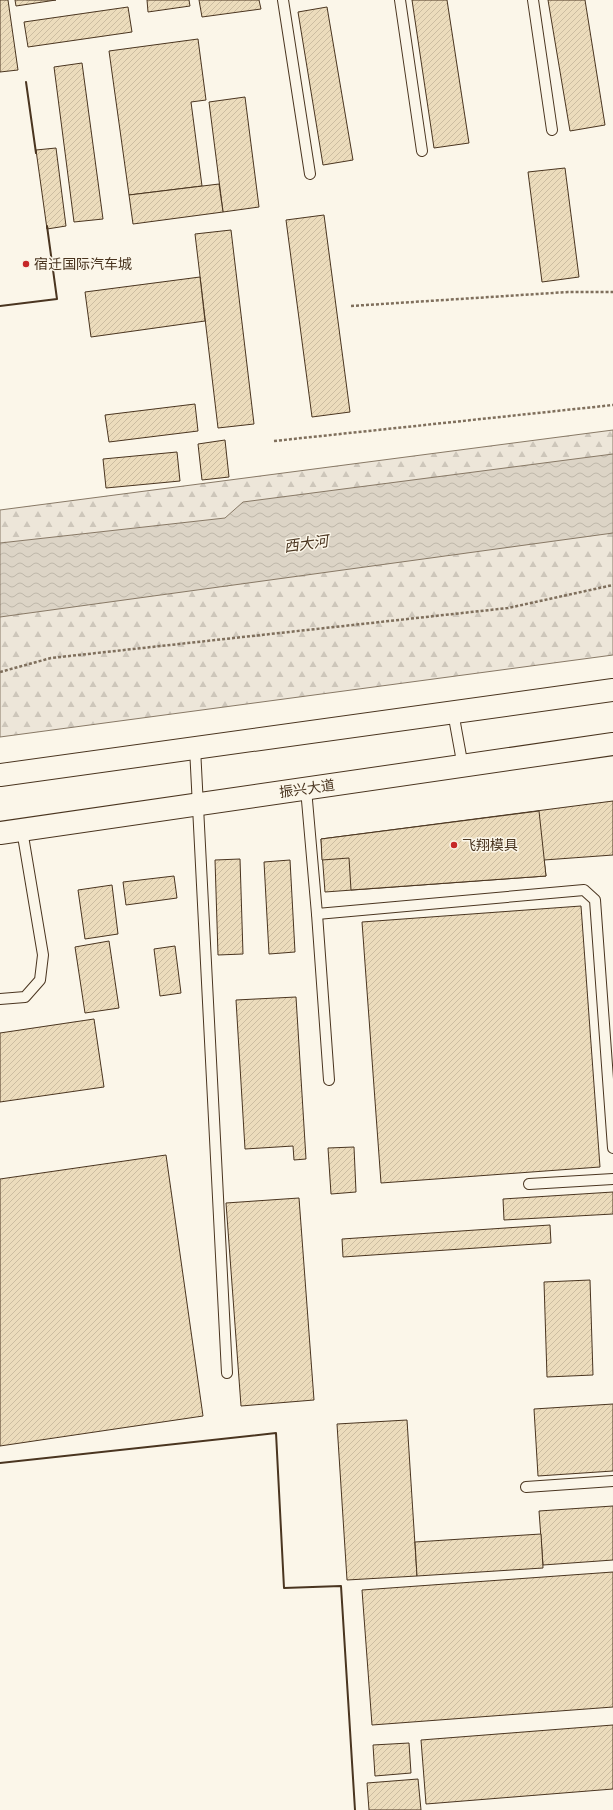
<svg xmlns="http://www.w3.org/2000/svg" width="613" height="1810" viewBox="0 0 613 1810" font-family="Signika,'Noto Sans SC',sans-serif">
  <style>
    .forest { fill: url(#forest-firs); stroke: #887966 }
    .water { fill: url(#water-waves); stroke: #887966 }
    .building { fill: url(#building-hatch); stroke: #4a3520 }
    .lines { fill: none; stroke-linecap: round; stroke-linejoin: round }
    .service-casing { stroke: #4a3520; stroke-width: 12 }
    .secondary-casing { stroke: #4a3520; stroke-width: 24 }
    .path { stroke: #7f6f5c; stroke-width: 2.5; stroke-dasharray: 3 2; stroke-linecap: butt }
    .service { stroke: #fbf6e9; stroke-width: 10 }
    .secondary { stroke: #fbf6e9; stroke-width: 22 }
    .wall { stroke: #4a3520; stroke-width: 2 }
    .poi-dot { fill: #c62828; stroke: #fbf6e9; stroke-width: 1.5 }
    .labels { text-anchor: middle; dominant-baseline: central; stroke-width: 3; stroke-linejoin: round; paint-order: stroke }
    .poi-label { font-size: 14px; fill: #4a3520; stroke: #fbf6e9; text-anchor: start }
    .street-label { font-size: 14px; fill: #4a3520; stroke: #fbf6e9 }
    .water-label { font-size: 15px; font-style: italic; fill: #4a3520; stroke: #fbf6e9 }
  </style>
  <defs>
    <pattern id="forest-firs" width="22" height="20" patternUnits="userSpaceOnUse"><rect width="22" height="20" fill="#ede6d9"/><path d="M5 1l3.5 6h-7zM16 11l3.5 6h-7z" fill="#cdc6ba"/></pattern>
    <pattern id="water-waves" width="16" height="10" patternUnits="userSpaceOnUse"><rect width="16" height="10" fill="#dcd4c6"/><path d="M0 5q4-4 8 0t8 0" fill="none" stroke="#beb7aa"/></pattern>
    <pattern id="building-hatch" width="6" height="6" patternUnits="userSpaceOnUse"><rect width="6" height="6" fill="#ecdcbc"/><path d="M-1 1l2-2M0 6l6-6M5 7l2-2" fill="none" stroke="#ccbda1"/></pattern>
  </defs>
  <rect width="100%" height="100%" fill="#fbf6e9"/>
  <polygon class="forest" points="613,430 613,655 0,737 0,510"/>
  <polygon class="water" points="613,454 613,533 0,617 0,543 225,518 243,502"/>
  <g class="building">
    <polygon points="0,0 8,0 18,70 0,72"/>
    <polygon points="15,0 56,0 16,6"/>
    <polygon points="147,0 189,0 190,6 148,12"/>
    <polygon points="199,0 259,0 261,9 202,17"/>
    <polygon points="412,0 447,0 469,143 434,148"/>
    <polygon points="548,0 585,0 605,125 570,131"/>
    <polygon points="128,7 132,32 28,47 24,22"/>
    <polygon points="327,7 353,160 323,165 298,12"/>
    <polygon points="198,39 206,100 191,102 202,186 129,195 109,51"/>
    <polygon points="82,63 103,219 74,222 54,67"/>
    <polygon points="245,97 259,207 223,212 209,102"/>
    <polygon points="56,148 66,226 47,229 36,150"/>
    <polygon points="565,168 579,277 542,282 528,172"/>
    <polygon points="219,184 223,212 133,224 129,195"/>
    <polygon points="324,215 350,412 312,417 286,220"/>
    <polygon points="231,230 254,424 218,428 195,234"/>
    <polygon points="200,277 205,321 91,337 85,292"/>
    <polygon points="195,404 198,431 109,442 105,415"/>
    <polygon points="225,440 229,477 202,480 198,444"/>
    <polygon points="177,452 180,481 106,488 103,459"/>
    <polygon points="613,801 613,855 544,860 546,876 325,892 321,839"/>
    <polygon points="539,811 546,876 351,890 349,858 322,860 321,839"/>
    <polygon points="240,859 243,954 218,955 215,860"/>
    <polygon points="290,860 295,952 269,954 264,862"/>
    <polygon points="174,876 177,898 126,905 123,882"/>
    <polygon points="112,885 118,934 85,939 78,890"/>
    <polygon points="581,906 600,1167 381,1183 362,922"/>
    <polygon points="109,941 119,1008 85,1013 75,947"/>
    <polygon points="175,946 181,993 160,996 154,949"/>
    <polygon points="296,997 306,1159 294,1160 293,1146 245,1149 236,1000"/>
    <polygon points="94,1019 104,1087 0,1102 0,1033"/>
    <polygon points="354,1147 356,1192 331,1194 328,1148"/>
    <polygon points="166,1155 203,1416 0,1446 0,1179"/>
    <polygon points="613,1192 613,1214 504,1220 503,1199"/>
    <polygon points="299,1198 314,1400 241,1406 226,1203"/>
    <polygon points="550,1225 551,1243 343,1257 342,1239"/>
    <polygon points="590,1280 593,1375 547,1377 544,1282"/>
    <polygon points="613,1404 613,1471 538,1476 534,1409"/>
    <polygon points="407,1420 417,1576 347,1580 337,1424"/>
    <polygon points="613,1506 613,1560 543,1565 539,1511"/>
    <polygon points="541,1534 543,1568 417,1576 415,1542"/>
    <polygon points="613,1572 613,1707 372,1725 362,1590"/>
    <polygon points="613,1725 613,1789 426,1804 421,1740"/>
    <polygon points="409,1743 411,1773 375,1776 373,1745"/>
    <polygon points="418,1779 421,1810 369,1810 367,1783"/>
  </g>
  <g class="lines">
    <defs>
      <g id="service">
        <polyline points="283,0 310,174"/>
        <polyline points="400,0 422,151"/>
        <polyline points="533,0 552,130"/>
        <polyline points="453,712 463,767"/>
        <polyline points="195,748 227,1373"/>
        <polyline points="306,789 317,914 584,890 595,900 613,1148"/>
        <polyline points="317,914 329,1080"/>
        <polyline points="0,999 25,997 40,980 43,955 22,830"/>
        <polyline points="529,1184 613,1179"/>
        <polyline points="526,1487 613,1481"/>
      </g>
      <g id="secondary">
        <polyline points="0,775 613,690"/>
        <polyline points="0,833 613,744"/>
      </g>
    </defs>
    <use href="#service" class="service-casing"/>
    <use href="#secondary" class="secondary-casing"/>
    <g class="path">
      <polyline points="351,306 568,292 613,292"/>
      <polyline points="274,441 613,405"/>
      <polyline points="0,672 51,658 508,608 613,585"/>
    </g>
    <use href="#service" class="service"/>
    <use href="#secondary" class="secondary"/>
    <g class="wall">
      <polyline points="26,82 36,153"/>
      <polyline points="0,306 57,299 47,226"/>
      <polyline points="0,1463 276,1433 284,1588 341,1586 355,1810"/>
    </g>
  </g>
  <g class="poi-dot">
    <circle cx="26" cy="264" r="4"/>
    <circle cx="454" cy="845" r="4"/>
  </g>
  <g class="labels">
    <g class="poi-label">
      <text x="34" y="264">宿迁国际汽车城</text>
      <text x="462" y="845">飞翔模具</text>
    </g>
    <g class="street-label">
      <text transform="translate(307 789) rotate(-8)">振兴大道</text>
    </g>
    <g class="water-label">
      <text transform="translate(306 544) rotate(-8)">西大河</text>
    </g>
  </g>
</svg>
